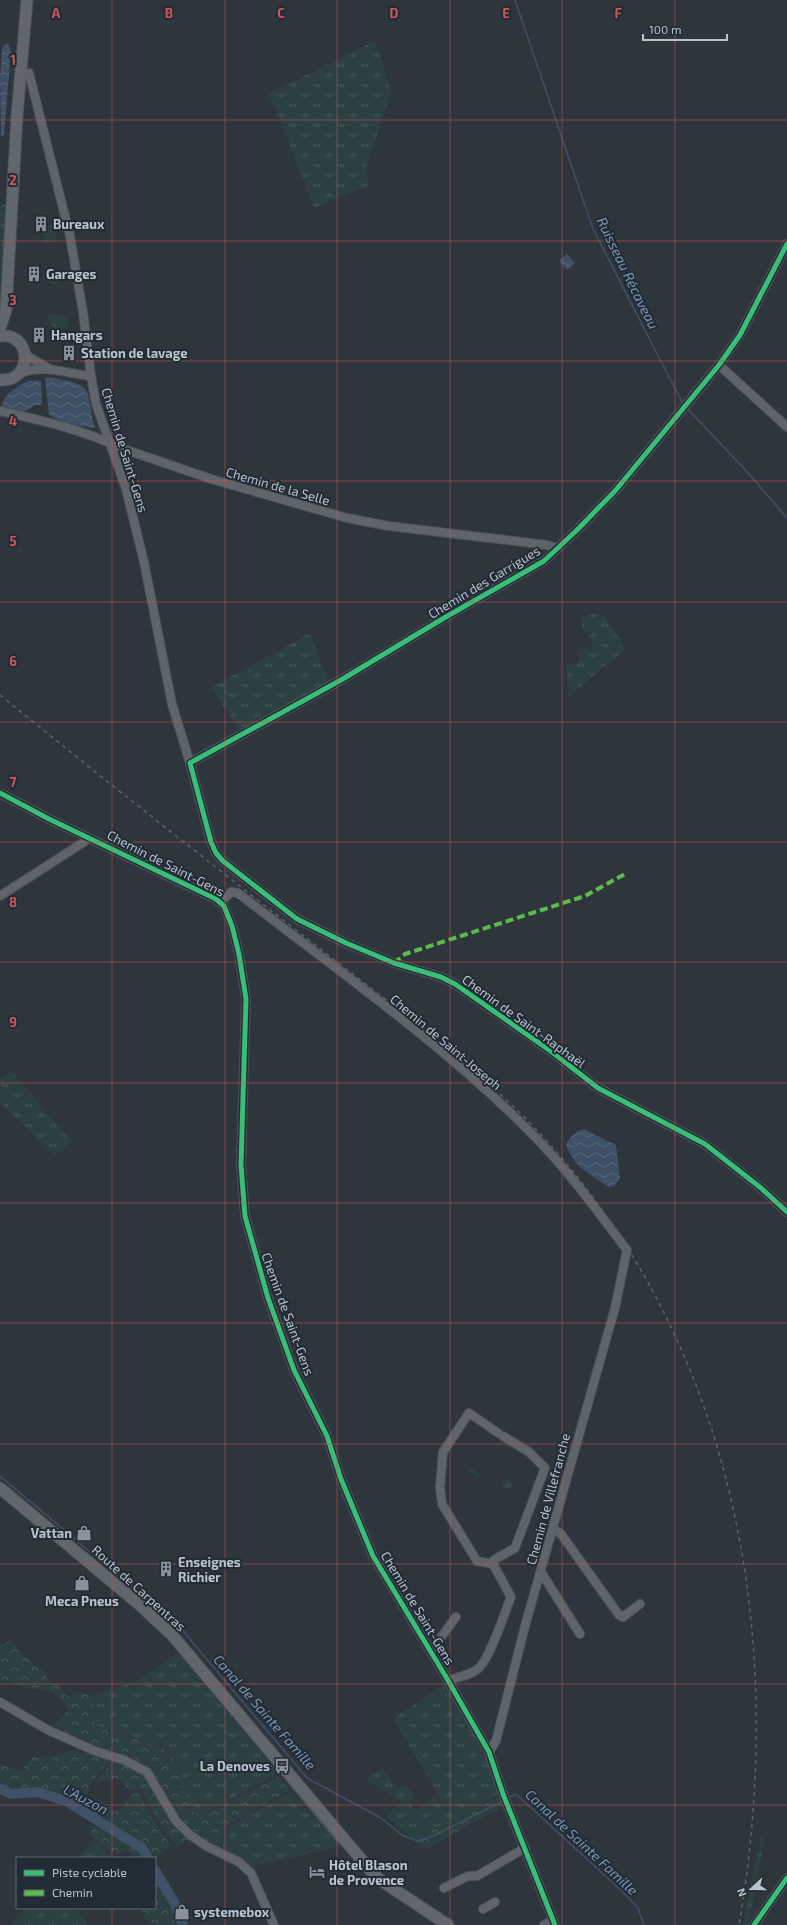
<svg xmlns="http://www.w3.org/2000/svg" width="787" height="1925" viewBox="0 0 787 1925" font-family="'Exo 2',sans-serif">
  <style>
    .grass { fill: url(#grass-tufts) }
    .forest { fill: url(#forest-crowns) }
    .pitch { fill: #2c4042 }
    .water { fill: url(#water-waves) }
    .lines { fill: none; stroke-linecap: round; stroke-linejoin: round }
    .stream { stroke: #3e5166; stroke-width: 1.5 }
    .river { stroke: #3e5166; stroke-width: 10 }
    .minor-casing { stroke: #4d5157; stroke-width: 10 }
    .major-casing { stroke: #4d5259; stroke-width: 13 }
    .minor { stroke: #5f646a; stroke-width: 8 }
    .major { stroke: #61666c; stroke-width: 11 }
    .rail { stroke: #5d6268; stroke-width: 1.5; stroke-dasharray: 4 4; stroke-linecap: butt }
    .quiet { stroke: #5cbc4b; stroke-width: 4; stroke-dasharray: 8 4; stroke-linecap: butt }
    .cycleway-casing { stroke: #212c37; stroke-width: 8 }
    .cycleway { stroke: #3abd76; stroke-width: 5 }
    .grid { fill: none; stroke: #ce5659; stroke-width: 1; stroke-opacity: 0.55 }
    .labels { text-anchor: middle; dominant-baseline: central; stroke-width: 4; stroke-linejoin: round; paint-order: stroke }
    .poi-label { font-size: 13px; font-weight: bold; fill: #bac2cc; stroke: #212c37; text-anchor: start }
    .street-label { font-size: 13px; fill: #bac2cc; stroke: #212c37 }
    .water-label { font-size: 14px; font-style: italic; fill: #7c95ac; stroke: #212c37 }
    .grid-label { font-size: 13px; text-anchor: middle; font-weight: bold; fill: #ce5659; stroke: #212c37; stroke-width: 4; stroke-linejoin: round; paint-order: stroke }
  </style>
  <defs>
    <pattern id="grass-tufts" width="24" height="20" patternUnits="userSpaceOnUse"><rect width="24" height="20" fill="#2c4042"/><path d="M3 7l-1-3M5 7V3M7 7l1-3M15 17l-1-3M17 17v-4M19 17l1-3" fill="none" stroke="#485a5c"/></pattern>
    <pattern id="forest-crowns" width="20" height="18" patternUnits="userSpaceOnUse"><rect width="20" height="18" fill="#2c4042"/><path d="M2 6a3 3 0 1 1 6 0M12 15a3 3 0 1 1 6 0" fill="none" stroke="#485a5c"/></pattern>
    <pattern id="water-waves" width="16" height="10" patternUnits="userSpaceOnUse"><rect width="16" height="10" fill="#3e5166"/><path d="M0 5q4-4 8 0t8 0" fill="none" stroke="#58687b"/></pattern>
  </defs>
  <rect width="100%" height="100%" fill="#2f353c"/>
  <g class="grass">
    <polygon points="375,41 391,92 366,169 369,185 314,208 275,107 265,95"/>
    <polygon points="6,204 0,309 0,205"/>
    <polygon points="53,224 57,243 43,243 45,229"/>
    <polygon points="54,274 63,276 59,284 52,284 48,280"/>
    <polygon points="49,313 57,314 69,318 68,326 62,330 56,329 48,321"/>
    <polygon points="597,613 604,616 626,649 569,696 566,665 580,662 578,650 593,647 589,631 584,632 580,617"/>
    <path d="M310,633l19,50 -90,48c-8,-16 -19,-29 -28,-44z"/>
    <polygon points="12,1072 73,1143 53,1156 0,1102 0,1079"/>
    <circle cx="507" cy="1484" r="5"/>
    <polygon points="179,1653 279,1774 202,1814 191,1811 174,1755 165,1748 95,1725 94,1695 138,1680"/>
    <path d="M443,1686h3l39,68 14,39c-19,12 -71,47 -92,40 -7,-2 -16,-13 -21,-18l15,-13 -35,-23 16,-11 16,21 8,-4 9,12 -6,5 7,9 22,-17 -44,-74 1,-3z"/>
    <polygon points="291,1792 339,1846 250,1867 238,1857 222,1849 224,1835 229,1826"/>
    <polygon points="761,1837 765,1837 748,1925 743,1925"/>
    <polygon points="93,1842 112,1858 77,1858"/>
    <polygon points="27,1908 77,1908 88,1925 11,1925"/>
  </g>
  <g class="forest">
    <path d="M10,1640l14,16 19,15 6,11 10,2 7,12 12,-4 15,4 2,29 69,24 9,6 18,56 11,4 76,-38 12,13 -62,35 -5,10 -2,14c-49,-15 -46,-60 -79,-85 -16,-13 -41,-13 -60,-21 -10,-4 -20,-10 -30,-15l16,-18 -8,-12 -16,-9 -20,-1 -16,-7 -8,2v-40l2,2z"/>
    <polygon points="73,1751 112,1758 88,1786 89,1790 86,1796 93,1801 96,1797 106,1806 120,1810 131,1795 139,1792 151,1816 171,1846 155,1858 134,1858 127,1850 116,1855 98,1844 89,1832 99,1818 68,1798 37,1790 12,1791 0,1785 0,1765 22,1771 32,1757 54,1756"/>
    <path d="M115,1759l22,10 7,8 28,42 16,20 -10,7c-17,-15 -27,-38 -37,-58l-11,4 -6,-9 -8,-5 -18,5 -2,-2z"/>
    <polygon points="499,1797 505,1805 425,1850 406,1833 422,1834"/>
    <polygon points="155,1865 174,1898 184,1925 156,1925 144,1918 142,1908 155,1908"/>
  </g>
  <polygon class="pitch" points="471,1467 481,1475 478,1478 468,1471"/>
  <g class="water">
    <polygon points="8,44 11,50 4,135 1,137 0,82 2,48 4,45"/>
    <polygon points="567,254 575,263 567,270 559,260"/>
    <path d="M48,377c49,9 36,8 47,51 -11,-2 -40,-5 -46,-14l-4,-36z"/>
    <path d="M29,380l12,1 1,24h-6l-15,8 -19,-3c-2,-15 17,-24 27,-30z"/>
    <path d="M584,1129l32,16 4,34 -6,7 -5,1c-18,-13 -36,-19 -43,-43 5,-8 10,-13 18,-15z"/>
    <polygon points="213,1558 217,1561 210,1570 206,1566"/>
  </g>
  <g class="lines">
    <g class="stream">
      <polyline points="515,0 593,229 683,404"/>
      <polyline points="687,408 750,475 787,518"/>
      <polyline points="0,1476 159,1610"/>
      <polyline points="165,1614 183,1631 307,1778 381,1818 402,1835 418,1841 433,1836 503,1801"/>
      <polyline points="211,1689 338,1843"/>
      <polyline points="508,1798 516,1794 625,1894 638,1908 644,1925"/>
    </g>
    <g class="river">
      <polyline points="0,1789 11,1794 37,1792 66,1801 142,1848 148,1858"/>
      <polyline points="155,1870 174,1902 183,1925"/>
    </g>
    <defs>
      <g id="minor">
        <polyline points="29,73 70,236 83,312 91,376 96,404 126,489 144,562 172,704 190,763 211,842 216,853 223,861 297,919 346,943 394,963 441,977 455,984 552,1052 598,1088 705,1144 761,1188 787,1212"/>
        <polyline points="24,351 29,357 50,369"/>
        <polyline points="719,365 787,427"/>
        <path d="M19,374c22,-11 49,0 72,2"/>
        <path d="M0,411c40,9 84,19 121,37l90,31 136,39 42,8 158,19 10,3"/>
        <polyline points="190,763 341,680 444,618 544,561 577,530 615,491 719,365 740,335 787,244"/>
        <polyline points="0,793 47,818 216,899 224,906 232,926 239,954 246,999 241,1165 245,1216 268,1298 294,1370 327,1436 341,1479 373,1556 446,1677 489,1752 503,1794 555,1925"/>
        <polyline points="0,896 84,842 88,838"/>
        <path d="M221,902l10,-10 7,1c101,79 210,154 299,246 33,34 61,73 90,111l-12,58 -90,318 -29,115 -7,11"/>
        <polyline points="553,1528 561,1534 619,1615 623,1617 640,1604"/>
        <polyline points="493,1564 477,1561 442,1504 440,1488 443,1452 469,1413 498,1433"/>
        <polyline points="541,1572 580,1634"/>
        <polyline points="431,1651 456,1617"/>
        <path d="M448,1680c11,-3 23,-5 31,-12 12,-12 25,-54 32,-71l-18,-33 1,-4 21,-12 30,-80 -16,-16 -26,-16"/>
        <polyline points="0,1702 48,1730 95,1751 124,1760 147,1772 176,1821 190,1835 206,1846 239,1862 251,1873 274,1925"/>
        <polyline points="444,1888 468,1876 477,1876 525,1848"/>
        <polyline points="483,1909 495,1902"/>
        <polyline points="544,1925 553,1920"/>
        <polyline points="754,1925 787,1878"/>
      </g>
      <g id="major">
        <polyline points="0,328 6,310 17,116 27,0"/>
        <path d="M0,336c32,-4 34,46 0,44"/>
        <polyline points="0,1488 141,1606 172,1635 371,1871 380,1880 448,1925"/>
      </g>
    </defs>
    <use href="#minor" class="minor-casing"/>
    <use href="#major" class="major-casing"/>
    <use href="#minor" class="minor"/>
    <use href="#major" class="major"/>
    <path class="rail" d="M0,695c107,87 215,172 323,256 75,59 155,115 220,186 196,214 244,507 196,788"/>
    <polyline class="quiet" points="394,963 405,954 585,896 625,874"/>
    <defs>
      <g id="cycleway">
        <polyline points="787,244 740,335 719,365 615,491 577,530 544,561 444,618 341,680 190,763 211,842 216,853 223,861 297,919 346,943 394,963 441,977 455,984 552,1052 598,1088 705,1144 761,1188 787,1212"/>
        <polyline points="0,793 47,818 216,899 224,906 232,926 239,954 246,999 241,1165 245,1216 268,1298 294,1370 327,1436 341,1479 373,1556 446,1677 489,1752 503,1794 555,1925"/>
        <polyline points="754,1925 787,1878"/>
      </g>
    </defs>
    <use href="#cycleway" class="cycleway-casing"/>
    <use href="#cycleway" class="cycleway"/>
  </g>
  <path class="grid" d="M112,0v1858M225,0v1925M337,0v1925M450,0v1925M562,0v1925M675,0v1925M0,120h787M0,241h787M0,361h787M0,481h787M0,602h787M0,722h787M0,842h787M0,962h787M0,1083h787M0,1203h787M0,1323h787M0,1444h787M0,1564h787M0,1684h787M0,1805h787M112,1908v17"/>
  <defs>
    <symbol id="building-bare" viewBox="-9 -9 18 18"><path d="M-4-6H4V6H1V3H-1V6H-4ZM-2.5-4.3h1.7v1.8h-1.7ZM.8-4.3h1.7v1.8H.8ZM-2.5-1h1.7V.8h-1.7ZM.8-1h1.7V.8H.8Z" fill="#89919a" stroke="#212c37" stroke-width="2.5" paint-order="stroke"/></symbol>
    <symbol id="shop-bare" viewBox="-9 -9 18 18"><path d="M-5-2.5h2.3a2.7 3.5 0 0 1 5.4 0H5L5.5 6h-11ZM-1.5-2.5h3a1.5 2.3 0 0 0-3 0Z" fill="#89919a" stroke="#212c37" stroke-width="2.5" paint-order="stroke"/></symbol>
    <symbol id="bus-bare" viewBox="-9 -9 18 18"><path d="M-5-6H5V4H4V6H2V4H-2V6H-4V4H-5ZM-3.5-4V0h7V-4ZM-3.5 1.2v1.5H-2V1.2ZM2 1.2v1.5H3.5V1.2Z" fill="#89919a" stroke="#212c37" stroke-width="2.5" paint-order="stroke"/></symbol>
    <symbol id="hotel-bare" viewBox="-9 -9 18 18"><path d="M-6-4.5h1.5V1H6V5H4.5V3h-9V5H-6ZM-4 0a1.8 1.8 0 1 1 3.6 0ZM.5 0V-2.5h3Q6-2.5 6 0Z" fill="#89919a" stroke="#212c37" stroke-width="2.5" paint-order="stroke"/></symbol>
  </defs>
  <g fill-rule="evenodd">
    <use href="#building-bare" x="30" y="213" width="22" height="22"/>
    <use href="#building-bare" x="23" y="263" width="22" height="22"/>
    <use href="#building-bare" x="28" y="324" width="22" height="22"/>
    <use href="#building-bare" x="58" y="342" width="22" height="22"/>
    <use href="#shop-bare" x="73" y="1522" width="22" height="22"/>
    <use href="#building-bare" x="155" y="1558" width="22" height="22"/>
    <use href="#shop-bare" x="71" y="1572" width="22" height="22"/>
    <use href="#bus-bare" x="271" y="1755" width="22" height="22"/>
    <use href="#hotel-bare" x="306" y="1861" width="22" height="22"/>
    <use href="#shop-bare" x="171" y="1901" width="22" height="22"/>
  </g>
  <g class="labels">
    <g class="poi-label">
      <text x="53" y="224">Bureaux</text>
      <text x="46" y="274">Garages</text>
      <text x="51" y="335">Hangars</text>
      <text x="81" y="353">Station de lavage</text>
      <text x="72" y="1533" text-anchor="end">Vattan</text>
      <text x="178" y="1562">Enseignes<tspan x="178" dy="15">Richier</tspan></text>
      <text x="82" y="1601" text-anchor="middle">Meca Pneus</text>
      <text x="270" y="1766" text-anchor="end">La Denoves</text>
      <text x="329" y="1865">Hôtel Blason<tspan x="329" dy="15">de Provence</tspan></text>
      <text x="194" y="1912">systemebox</text>
    </g>
    <g class="street-label">
      <text transform="translate(125 450) rotate(73)">Chemin de Saint-Gens</text>
      <text transform="translate(278 486) rotate(16)">Chemin de la Selle</text>
      <text transform="translate(484 582) rotate(-31)">Chemin des Garrigues</text>
      <text transform="translate(166 863) rotate(27)">Chemin de Saint-Gens</text>
      <text transform="translate(524 1021) rotate(36)">Chemin de Saint-Raphaël</text>
      <text transform="translate(446 1042) rotate(40)">Chemin de Saint-Joseph</text>
      <text transform="translate(288 1314) rotate(70)">Chemin de Saint-Gens</text>
      <text transform="translate(548 1499) rotate(-75)">Chemin de Villefranche</text>
      <text transform="translate(139 1588) rotate(42)">Route de Carpentras</text>
      <text transform="translate(418 1608) rotate(59)">Chemin de Saint-Gens</text>
    </g>
    <g class="water-label">
      <text transform="translate(628 273) rotate(64)">Ruisseau Récaveau</text>
      <text transform="translate(265 1712) rotate(49)">Canal de Sainte Famille</text>
      <text transform="translate(86 1799) rotate(28)">L'Auzon</text>
      <text transform="translate(582 1842) rotate(43)">Canal de Sainte Famille</text>
    </g>
  </g>
  <g class="grid-label">
    <text x="56" y="18">A</text>
    <text x="169" y="18">B</text>
    <text x="281" y="18">C</text>
    <text x="394" y="18">D</text>
    <text x="506" y="18">E</text>
    <text x="618" y="18">F</text>
    <text x="13" y="65">1</text>
    <text x="13" y="185">2</text>
    <text x="13" y="305">3</text>
    <text x="13" y="426">4</text>
    <text x="13" y="546">5</text>
    <text x="13" y="666">6</text>
    <text x="13" y="787">7</text>
    <text x="13" y="907">8</text>
    <text x="13" y="1027">9</text>
  </g>
  <rect x="16" y="1857" width="140" height="52" fill="#212c37" stroke="#5e6873"/>
  <rect x="24" y="1870" width="20" height="6" fill="#3abd76" stroke="#5e6873"/>
  <text x="52" y="1877" font-size="12" fill="#bac2cc">Piste cyclable</text>
  <rect x="24" y="1890" width="20" height="6" fill="#5cbc4b" stroke="#5e6873"/>
  <text x="52" y="1897" font-size="12" fill="#bac2cc">Chemin</text>
  <g transform="translate(751 1889) rotate(249)" stroke="#212c37" stroke-width="3" paint-order="stroke">
  <path d="M0-3L7 15L0 10L-7 15Z" fill="#bac2cc"/>
  <text y="-6" font-size="11" font-weight="bold" text-anchor="middle" fill="#bac2cc">N</text>
  </g>
  <path d="M643 34v6h84v-6" fill="none" stroke="#bac2cc" stroke-width="2"/>
  <text x="649" y="34" font-size="12" fill="#bac2cc" stroke="#212c37" stroke-width="3" paint-order="stroke">100 m</text>
</svg>
